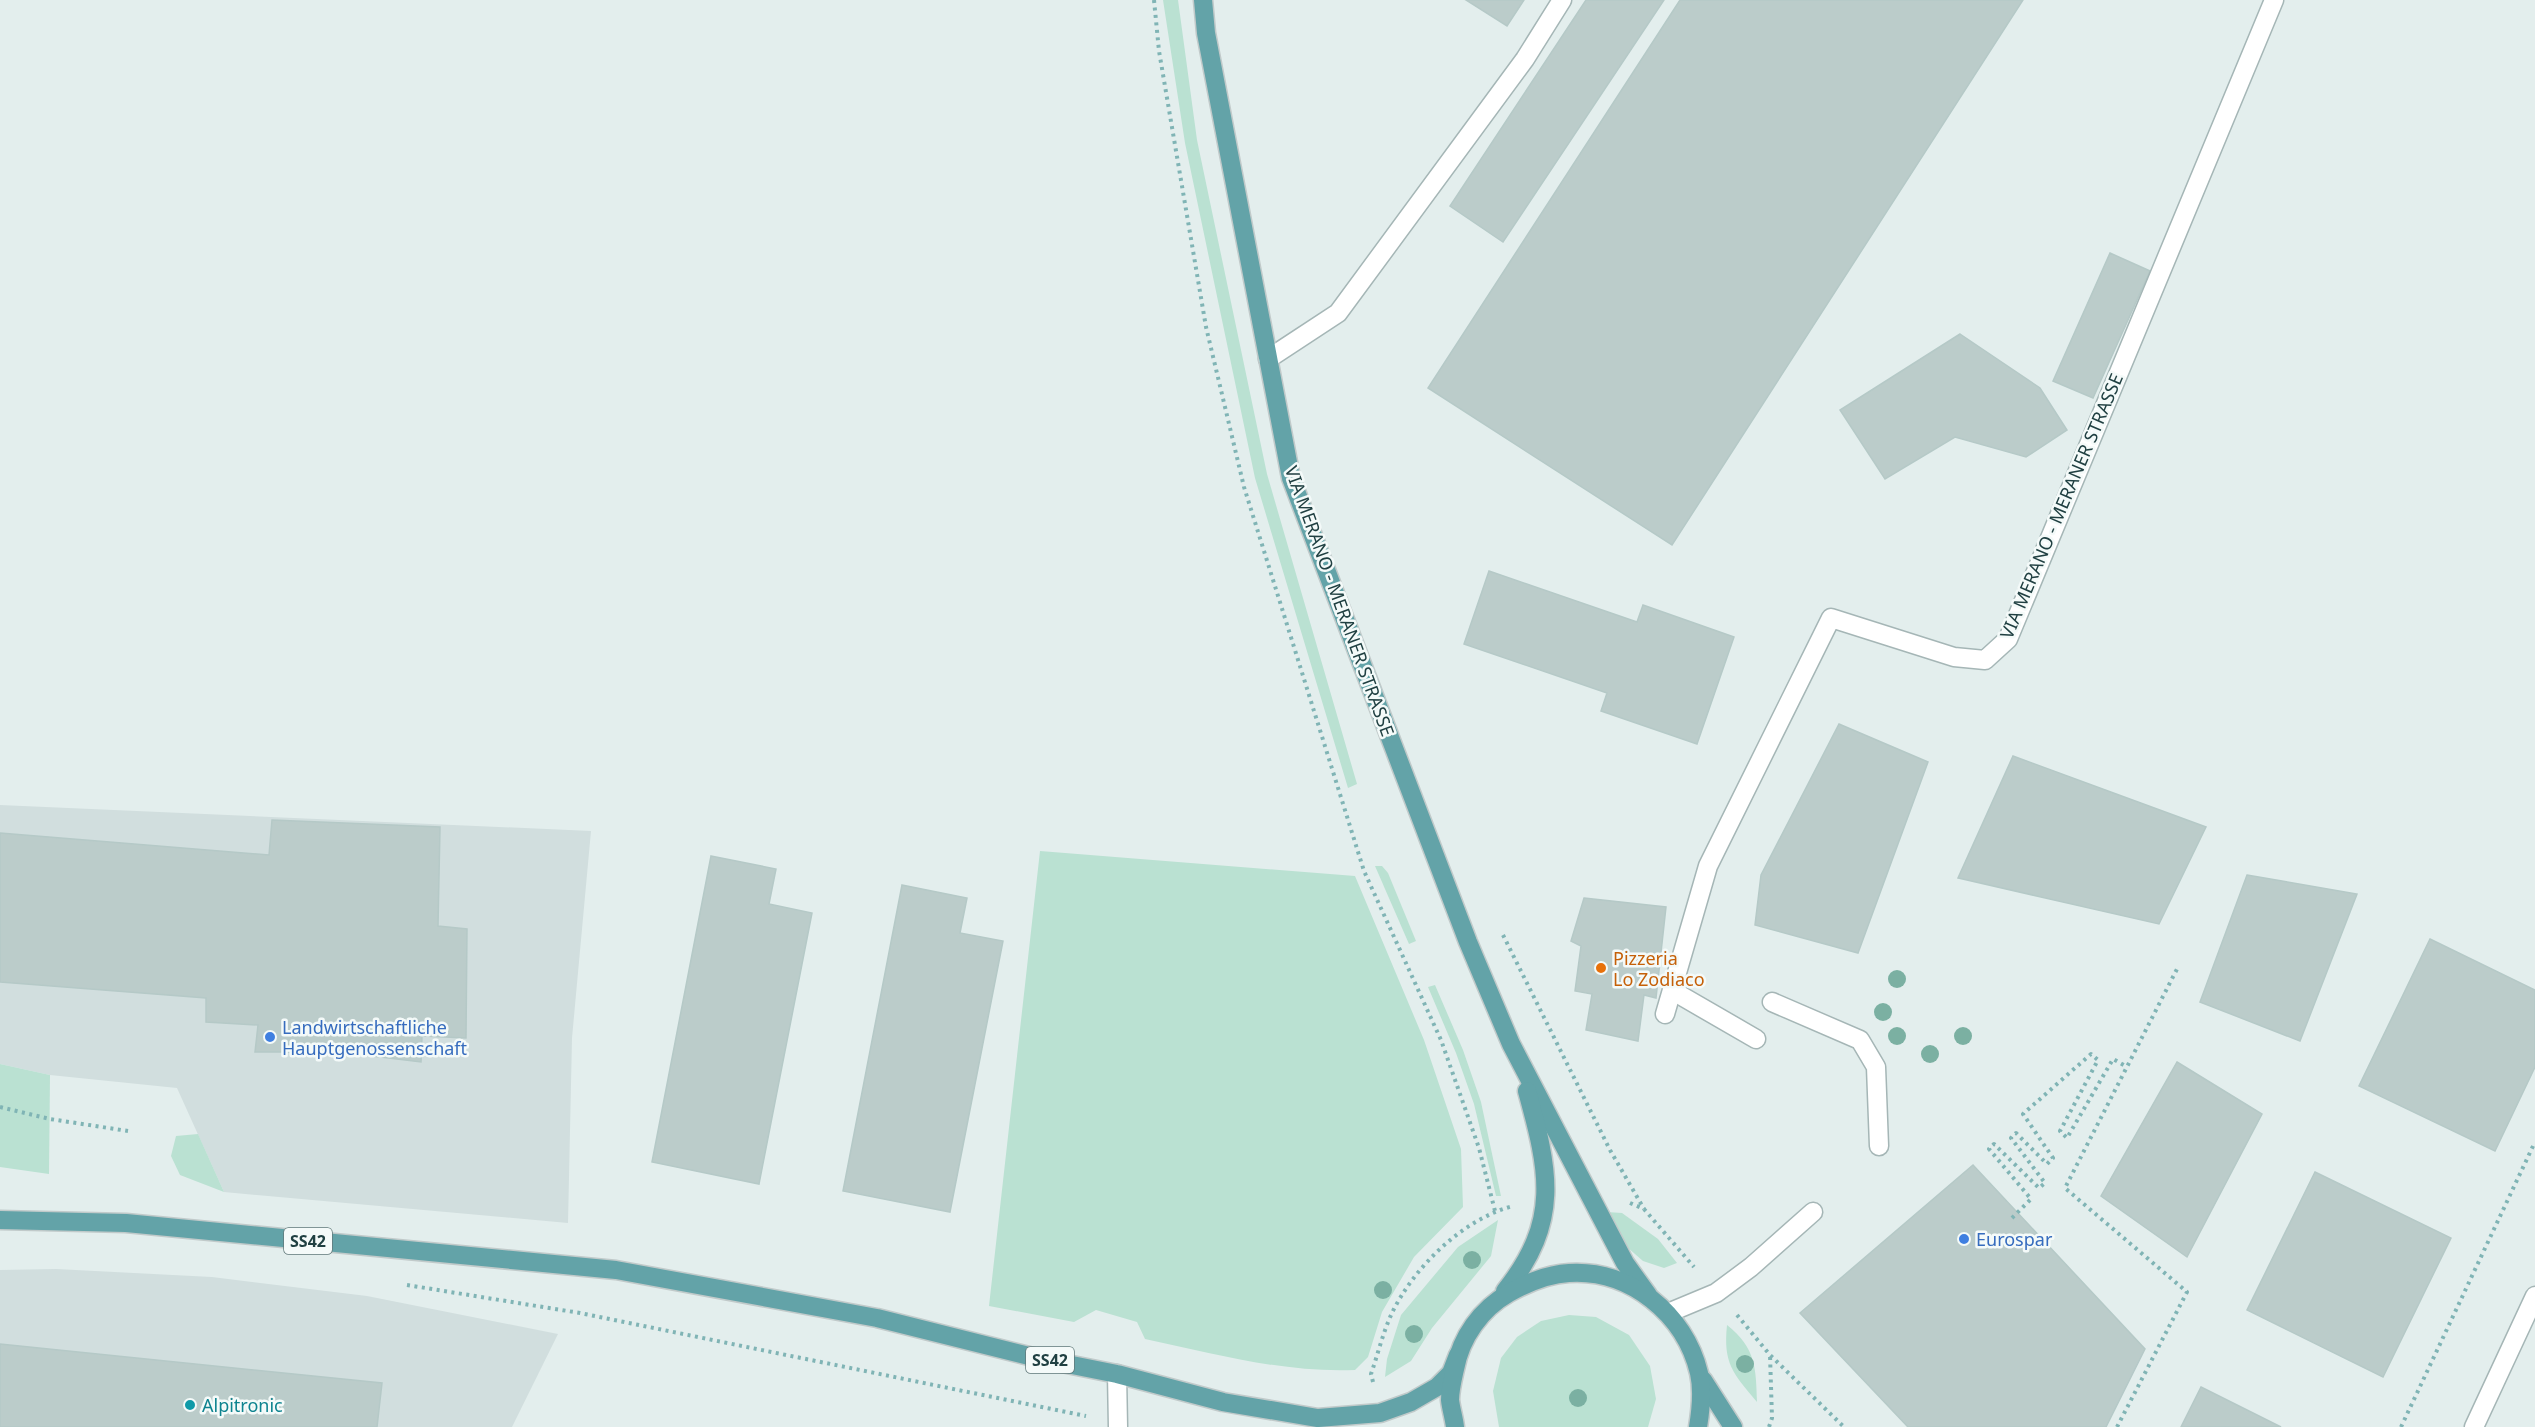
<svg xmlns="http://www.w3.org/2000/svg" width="2535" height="1427" viewBox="0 0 2535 1427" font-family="'Noto Sans',sans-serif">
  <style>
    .built { fill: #d1dede }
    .green { fill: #bae1d2 }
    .building { fill: #bbccca; stroke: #b5c9c7; stroke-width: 1.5 }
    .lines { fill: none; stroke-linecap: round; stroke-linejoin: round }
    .minor-casing { stroke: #a5b6b6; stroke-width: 21 }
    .major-casing { stroke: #c1caca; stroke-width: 21 }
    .path { stroke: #80b4b5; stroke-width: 4; stroke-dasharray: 3 4.5; stroke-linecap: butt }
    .minor { stroke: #fff; stroke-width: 18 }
    .major { stroke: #63a3a8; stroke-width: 18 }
    .tree { fill: #7bb0a2 }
    .food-dot { fill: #e8710a; stroke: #f4faf9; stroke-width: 2 }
    .shop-dot { fill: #3f7fe0; stroke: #f4faf9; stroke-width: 2 }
    .culture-dot { fill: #0f9aa8; stroke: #f4faf9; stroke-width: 2 }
    .labels { text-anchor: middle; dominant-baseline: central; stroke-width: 5; stroke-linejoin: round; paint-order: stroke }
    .shield { fill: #f4faf9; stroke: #607879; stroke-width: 1.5 }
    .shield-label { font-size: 16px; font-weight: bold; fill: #204042 }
    .street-label { font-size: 18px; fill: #204042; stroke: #f4faf9 }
    .food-label { font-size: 18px; fill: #c56008; stroke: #f4faf9; text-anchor: start }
    .shop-label { font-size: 18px; fill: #366cbe; stroke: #f4faf9; text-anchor: start }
    .culture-label { font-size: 18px; fill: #0d838f; stroke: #f4faf9; text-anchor: start }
  </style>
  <rect width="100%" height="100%" fill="#e3eeed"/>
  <g class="built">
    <polygon points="0,805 591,831 572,1038 568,1223 224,1192 177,1088 50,1075 0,1064"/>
    <polygon points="56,1269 212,1277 367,1296 558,1334 512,1427 0,1427 0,1270"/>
  </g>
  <g class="green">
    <polygon points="1163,0 1178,0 1197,140 1267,474 1357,784 1348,788 1255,478 1185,143"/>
    <path d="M1040,851l315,25 69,164 37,109 2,58 -49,50 -32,55 -14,45 -13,13c-71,3 -140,-16 -210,-31l-8,-17 -41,-12 -22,12 -85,-16z"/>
    <polygon points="1375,866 1382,866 1388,873 1416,941 1409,944"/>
    <polygon points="1435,985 1463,1050 1481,1102 1501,1196 1496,1196 1474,1104 1456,1053 1428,987"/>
    <polygon points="0,1064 50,1075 49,1174 0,1167"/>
    <polygon points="198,1134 224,1192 180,1175 171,1156 176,1136"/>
    <polygon points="1607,1212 1622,1213 1658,1239 1677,1263 1664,1268 1643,1261 1619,1240"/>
    <polygon points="1498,1220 1491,1256 1432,1328 1411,1361 1385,1377 1387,1359 1401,1315 1458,1247"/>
    <polygon points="1569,1315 1596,1317 1629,1335 1650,1366 1656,1399 1648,1427 1499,1427 1493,1391 1501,1358 1517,1337 1541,1321"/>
    <path d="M1727,1325c29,23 29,43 30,77 -24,-29 -34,-38 -30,-77z"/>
  </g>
  <g class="building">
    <polygon points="1466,0 1524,0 1507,26"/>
    <polygon points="1586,0 1664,0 1503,242 1450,206"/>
    <polygon points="1680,0 2023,0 1672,545 1428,388"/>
    <polygon points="2110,253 2150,271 2093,398 2053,381"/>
    <polygon points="1960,334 2040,388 2067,430 2026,457 1955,437 1885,479 1840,410"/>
    <polygon points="1489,571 1637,622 1643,605 1734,637 1697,744 1601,711 1607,693 1464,644"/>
    <polygon points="1839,724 1928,762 1858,953 1755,925 1761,875"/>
    <polygon points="2013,756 2206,827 2159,924 1958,878"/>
    <polygon points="272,820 440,827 438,926 467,929 466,1038 422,1036 421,1062 339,1052 255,1052 258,1025 206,1022 206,998 0,982 0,833 269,855"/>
    <polygon points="711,856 776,869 769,904 812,913 759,1184 652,1162"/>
    <polygon points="2247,875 2357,894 2300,1041 2200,1002"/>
    <polygon points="902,885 967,898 960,933 1003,941 950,1212 843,1191"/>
    <polygon points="1584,898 1666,907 1656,998 1644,995 1638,1041 1586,1030 1592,994 1575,991 1581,946 1571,941"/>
    <polygon points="2430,939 2535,990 2535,1067 2495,1151 2359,1086"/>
    <polygon points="2177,1062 2262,1114 2187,1257 2101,1196"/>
    <polygon points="1973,1165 2145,1349 2106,1427 1908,1427 1800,1313"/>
    <polygon points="2315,1172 2451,1238 2383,1377 2247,1310"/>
    <polygon points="0,1344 382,1383 377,1427 0,1427"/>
    <polygon points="2201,1387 2281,1427 2181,1427"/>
  </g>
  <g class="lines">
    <defs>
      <g id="minor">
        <polyline points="1268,359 1338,313 1525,59 1562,0"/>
        <polyline points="1673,991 1756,1039"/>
        <polyline points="1772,1002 1860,1040 1876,1067 1879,1146"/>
        <polyline points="1665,1014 1708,866 1831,618 1954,657 1985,660 2008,639 2274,0"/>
        <polyline points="1668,1313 1716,1293 1751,1267 1813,1212"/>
        <polyline points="1117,1374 1118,1427"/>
        <polyline points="2474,1427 2535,1296"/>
      </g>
      <g id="major">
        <polyline points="1203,0 1206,33 1291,478 1468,942 1511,1044 1625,1263 1648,1295"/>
        <polyline points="0,1220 126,1223 616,1270 877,1318 1037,1358 1117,1374 1223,1402 1318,1418 1380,1413 1411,1402 1437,1387 1451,1373 1458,1355"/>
        <path d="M1505,1291c56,-70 44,-120 22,-200"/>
        <polyline points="1703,1380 1733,1427"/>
        <path d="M1455,1427c-1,-9 -4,-18 -5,-27 0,-10 3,-22 5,-31 6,-32 26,-60 54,-76 18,-10 38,-19 60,-20 61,-4 116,41 130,100 4,18 2,36 -1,54"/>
      </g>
    </defs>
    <use href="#minor" class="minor-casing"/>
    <use href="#major" class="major-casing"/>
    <g class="path">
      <polyline points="1154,0 1159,51 1206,327 1244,487 1364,871 1441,1040 1479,1148 1495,1211"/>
      <polyline points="1503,935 1610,1150 1644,1209"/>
      <polyline points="0,1107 50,1119 128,1131"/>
      <polyline points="1630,1203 1644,1209 1694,1267"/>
      <polyline points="2012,1218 2031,1199 1989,1149 1994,1144 2039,1188 2045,1183 2011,1138 2016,1133 2047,1164 2053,1158 2023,1114 2091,1054 2098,1060 2060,1131 2067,1138 2113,1059 2127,1067"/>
      <polyline points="407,1285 580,1313 1086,1416"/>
      <polyline points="1737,1315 1770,1355 1844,1427"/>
      <path d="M1373,1382l-2,-8c7,-20 12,-42 21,-61 22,-46 71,-94 121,-107"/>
      <polyline points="1769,1427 1772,1418 1770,1355"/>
      <polyline points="2117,1427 2187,1292 2065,1188 2177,969"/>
      <polyline points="2401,1427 2534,1144"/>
    </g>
    <use href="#minor" class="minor"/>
    <use href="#major" class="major"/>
  </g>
  <g class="tree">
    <circle cx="1897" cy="979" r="9"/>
    <circle cx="1883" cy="1012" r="9"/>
    <circle cx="1897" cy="1036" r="9"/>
    <circle cx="1963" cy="1036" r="9"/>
    <circle cx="1930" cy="1054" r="9"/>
    <circle cx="1472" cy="1260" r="9"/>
    <circle cx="1383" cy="1290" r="9"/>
    <circle cx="1414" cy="1334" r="9"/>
    <circle cx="1745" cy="1364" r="9"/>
    <circle cx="1578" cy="1398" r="9"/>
  </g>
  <circle class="food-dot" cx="1601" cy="968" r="6"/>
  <g class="shop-dot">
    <circle cx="270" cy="1037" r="6"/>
    <circle cx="1964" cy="1239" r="6"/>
  </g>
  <circle class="culture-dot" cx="190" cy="1405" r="6"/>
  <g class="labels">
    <g class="shield">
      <rect x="284" y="1228" width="48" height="26" rx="4.5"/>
      <rect x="1026" y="1347" width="48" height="26" rx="4.5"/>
    </g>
    <g class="shield-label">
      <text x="308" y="1241">SS42</text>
      <text x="1050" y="1360">SS42</text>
    </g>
    <g class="street-label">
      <text transform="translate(2061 506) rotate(-67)">VIA MERANO - MERANER STRASSE</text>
      <text transform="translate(1340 601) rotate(70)">VIA MERANO - MERANER STRASSE</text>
    </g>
    <g class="food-label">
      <text x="1613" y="958">Pizzeria<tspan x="1613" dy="21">Lo Zodiaco</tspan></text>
    </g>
    <g class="shop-label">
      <text x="282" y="1027">Landwirtschaftliche<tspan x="282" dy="21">Hauptgenossenschaft</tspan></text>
      <text x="1976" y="1239">Eurospar</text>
    </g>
    <g class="culture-label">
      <text x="202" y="1405">Alpitronic</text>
    </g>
  </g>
</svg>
